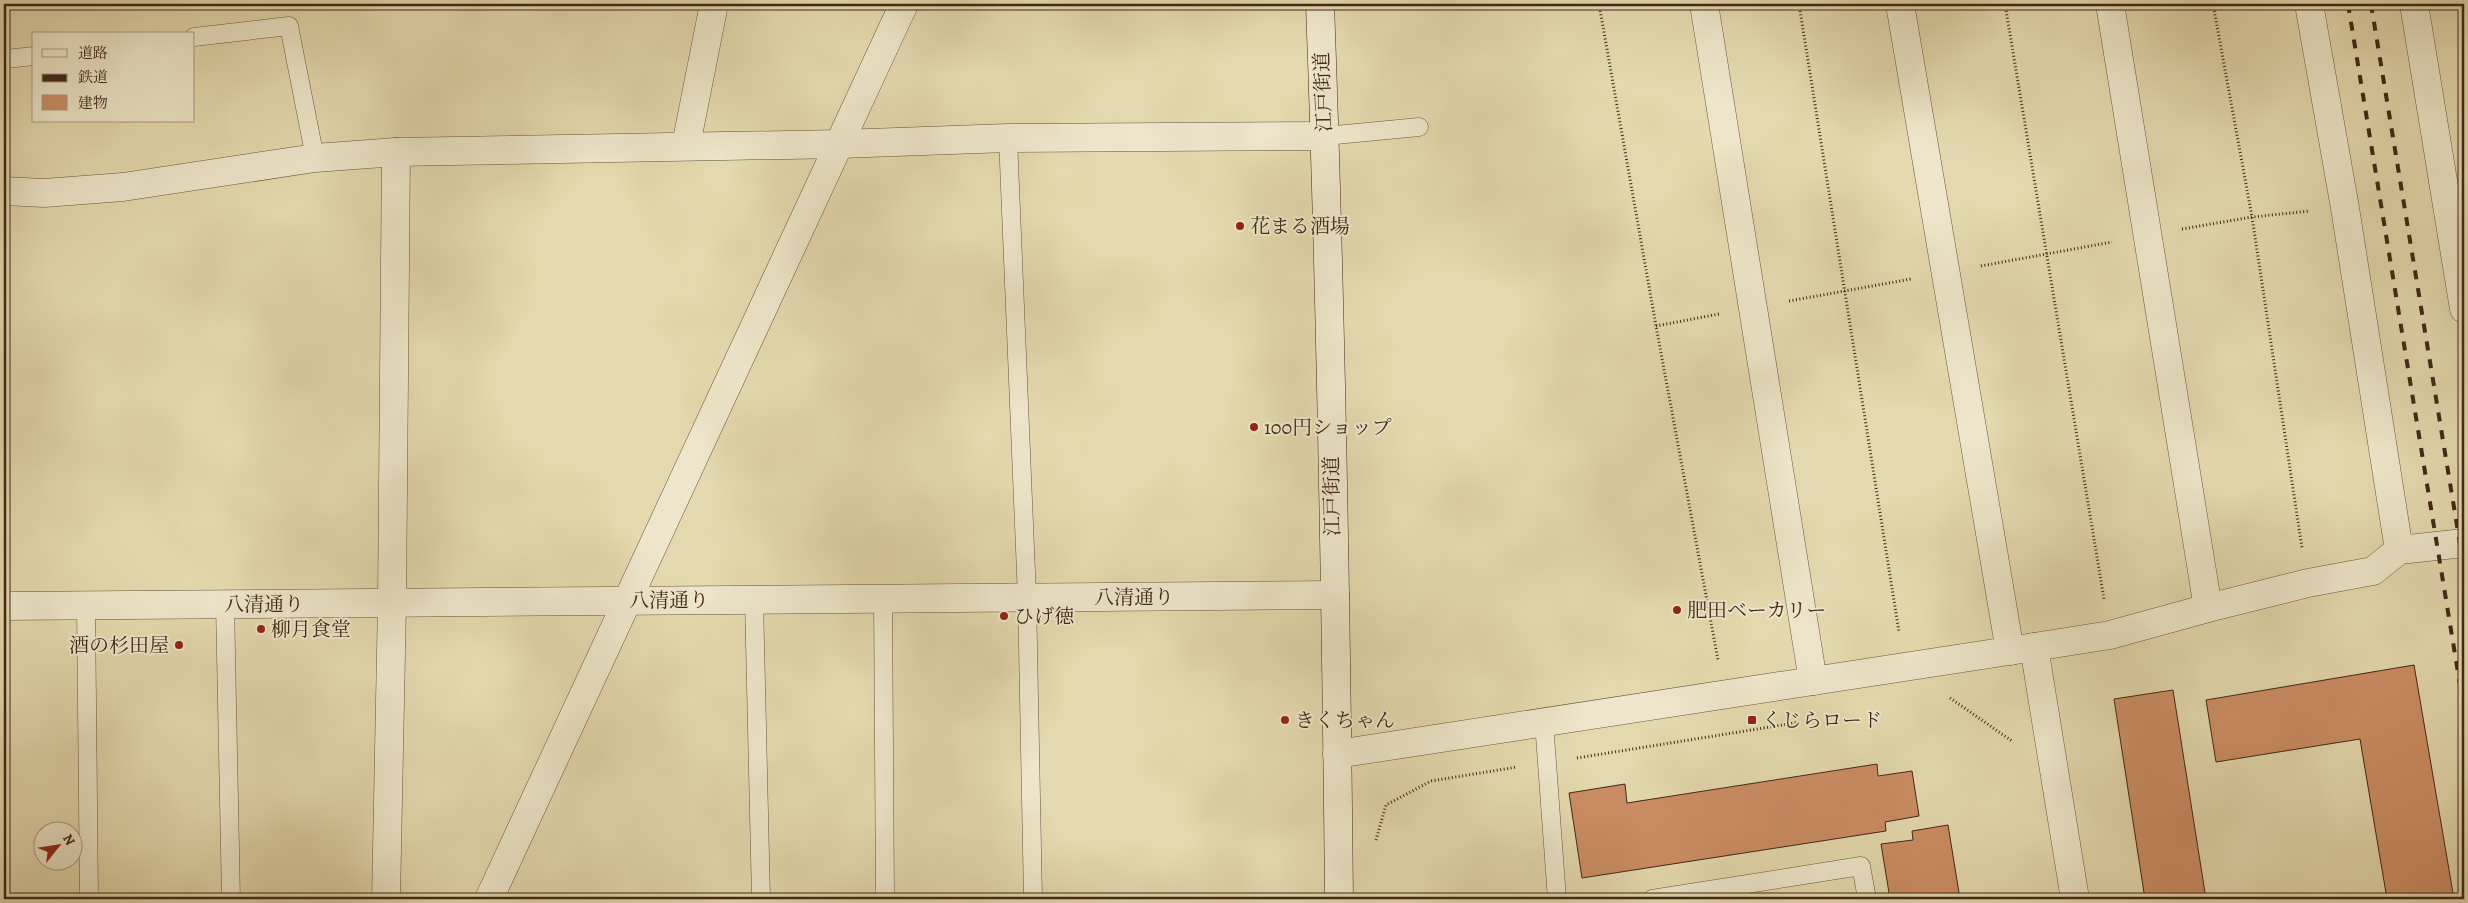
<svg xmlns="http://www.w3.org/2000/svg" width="2468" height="903" viewBox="0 0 2468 903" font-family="Alegreya,'Noto Serif JP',serif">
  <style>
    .building { fill: #cc8e64; stroke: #422718 }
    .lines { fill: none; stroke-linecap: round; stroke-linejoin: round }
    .service-casing { stroke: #6a543e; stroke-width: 19 }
    .minor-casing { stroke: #6a543e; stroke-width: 29 }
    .tertiary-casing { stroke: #6a543e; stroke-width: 29 }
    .secondary-casing { stroke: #422718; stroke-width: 29 }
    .path { stroke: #422718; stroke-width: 3; stroke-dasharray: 1 2.5; stroke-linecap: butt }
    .service { stroke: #ede6ca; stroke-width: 18 }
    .minor { stroke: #ede6ca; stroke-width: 28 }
    .tertiary { stroke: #ede6ca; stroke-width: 28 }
    .secondary { stroke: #ede6ca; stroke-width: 28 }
    .rail { stroke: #422718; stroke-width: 4; stroke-dasharray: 9 9; stroke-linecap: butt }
    .poi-dot { fill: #8f2418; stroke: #ede6ca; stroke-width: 2 }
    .labels { text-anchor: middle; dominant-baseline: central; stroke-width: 4; stroke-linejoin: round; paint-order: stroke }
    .street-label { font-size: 20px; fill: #422718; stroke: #ede6ca }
    .poi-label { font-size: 20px; fill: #422718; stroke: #ede6ca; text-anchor: start }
  </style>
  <rect width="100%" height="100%" fill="#e4d9ae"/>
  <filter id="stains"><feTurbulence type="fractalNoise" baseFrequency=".004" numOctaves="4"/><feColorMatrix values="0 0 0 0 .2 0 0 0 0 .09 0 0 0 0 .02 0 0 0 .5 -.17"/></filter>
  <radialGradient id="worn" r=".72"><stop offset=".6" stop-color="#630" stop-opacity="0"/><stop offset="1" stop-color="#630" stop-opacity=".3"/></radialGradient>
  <g class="building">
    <polygon points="2414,665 2454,899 2387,899 2360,739 2216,762 2206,700"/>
    <polygon points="2173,690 2206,899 2145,899 2114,699"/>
    <polygon points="1877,764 1878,776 1912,771 1919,816 1885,822 1886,831 1582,878 1569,793 1625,784 1627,803"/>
    <polygon points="1948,825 1960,899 1890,899 1881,844 1913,840 1912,831"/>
  </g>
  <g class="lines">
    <defs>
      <g id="service">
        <polyline points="194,37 289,26 315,158"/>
        <polyline points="6,59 34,56"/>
        <polyline points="1325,136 1419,127"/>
        <polyline points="1008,138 1027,597 1033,899"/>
        <polyline points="883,598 885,899"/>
        <polyline points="754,600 761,899"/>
        <polyline points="225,604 231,899"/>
        <polyline points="86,606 89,899"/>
        <polyline points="1544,722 1557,899"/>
        <polyline points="1652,899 1861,866 1867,899"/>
      </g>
      <g id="minor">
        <polyline points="1704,4 1813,681"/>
        <polyline points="1900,4 2010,651"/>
        <polyline points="2110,4 2208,608 2308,583 2373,571 2399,550 2464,543"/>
        <polyline points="2309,4 2345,208 2399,550"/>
        <polyline points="686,145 714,4"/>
        <polyline points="4,191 44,193 123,187 315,158 396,152 840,144 1008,138 1325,136"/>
        <polyline points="4,606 1335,595"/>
        <polyline points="386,899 392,603 396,152"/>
        <polyline points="489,899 904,4"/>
      </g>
      <g id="tertiary">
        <polyline points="2414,4 2464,309"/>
        <polyline points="2034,647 2075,899"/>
        <polyline points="1337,754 2034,647 2110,635 2208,608"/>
      </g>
      <path id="secondary" d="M1320,4c11,298 16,597 19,895"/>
    </defs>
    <use href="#service" class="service-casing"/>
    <use href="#minor" class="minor-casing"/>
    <use href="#tertiary" class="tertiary-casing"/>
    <use href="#secondary" class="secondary-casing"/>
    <g class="path">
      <polyline points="1599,4 1656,326 1718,660"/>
      <polyline points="1799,4 1899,632"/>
      <polyline points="2005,4 2104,599"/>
      <polyline points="2213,4 2252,217 2302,548"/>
      <polyline points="2182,229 2252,217 2310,211"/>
      <polyline points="1981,266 2112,242"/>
      <polyline points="1789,301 1911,279"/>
      <polyline points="1656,326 1719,314"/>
      <polyline points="1950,698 2012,741"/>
      <polyline points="1577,758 1801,722"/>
      <polyline points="1376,840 1386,805 1431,781 1517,767"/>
    </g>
    <use href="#service" class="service"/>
    <use href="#minor" class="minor"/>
    <use href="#tertiary" class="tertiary"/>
    <use href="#secondary" class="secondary"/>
    <g class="rail">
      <polyline points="2348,4 2464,709"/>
      <polyline points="2371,4 2464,568"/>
    </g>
  </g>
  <g class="poi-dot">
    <circle cx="1240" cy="226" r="5"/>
    <circle cx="1254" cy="427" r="5"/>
    <circle cx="1677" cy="610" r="5"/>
    <circle cx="1004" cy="616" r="5"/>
    <circle cx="261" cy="629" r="5"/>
    <circle cx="179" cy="645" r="5"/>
    <circle cx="1285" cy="720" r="5"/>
    <rect x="1747" y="715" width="10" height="10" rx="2.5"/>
  </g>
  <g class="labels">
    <g class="street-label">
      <text transform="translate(1323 92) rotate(-92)">江戸街道</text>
      <text transform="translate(1332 496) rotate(-91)">江戸街道</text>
      <text x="1134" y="597">八清通り</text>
      <text x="669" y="600">八清通り</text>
      <text x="264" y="604">八清通り</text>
    </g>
    <g class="poi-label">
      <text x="1250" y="226">花まる酒場</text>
      <text x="1264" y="427">100円ショップ</text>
      <text x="1687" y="610">肥田ベーカリー</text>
      <text x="1014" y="616">ひげ徳</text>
      <text x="271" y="629">柳月食堂</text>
      <text x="169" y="645" text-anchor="end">酒の杉田屋</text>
      <text x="1295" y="720">きくちゃん</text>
      <text x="1762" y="720">くじらロード</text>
    </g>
  </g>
  <rect width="2468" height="903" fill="none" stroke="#e4d9ae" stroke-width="20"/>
  <rect x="5" y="5" width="2458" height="893" fill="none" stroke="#422718" stroke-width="2.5"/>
  <rect x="10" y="10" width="2448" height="883" fill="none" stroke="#422718"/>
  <rect x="32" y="32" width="162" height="90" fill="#ede6ca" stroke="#a99a83"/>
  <rect x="42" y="49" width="25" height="8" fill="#ede6ca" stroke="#a99a83"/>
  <text x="78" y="58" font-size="15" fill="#422718">道路</text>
  <rect x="42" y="74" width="25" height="8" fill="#422718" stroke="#a99a83"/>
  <text x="78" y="82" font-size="15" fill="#422718">鉄道</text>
  <rect x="42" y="95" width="25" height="15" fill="#cc8e64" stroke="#a99a83"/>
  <text x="78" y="108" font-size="15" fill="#422718">建物</text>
  <g transform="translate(58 846) rotate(60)"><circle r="24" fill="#ede6ca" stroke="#a99a83"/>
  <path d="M0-4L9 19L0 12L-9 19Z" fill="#8f2418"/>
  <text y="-8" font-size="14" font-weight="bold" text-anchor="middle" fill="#422718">N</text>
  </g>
  <rect width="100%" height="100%" filter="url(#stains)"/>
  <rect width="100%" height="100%" fill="url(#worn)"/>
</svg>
